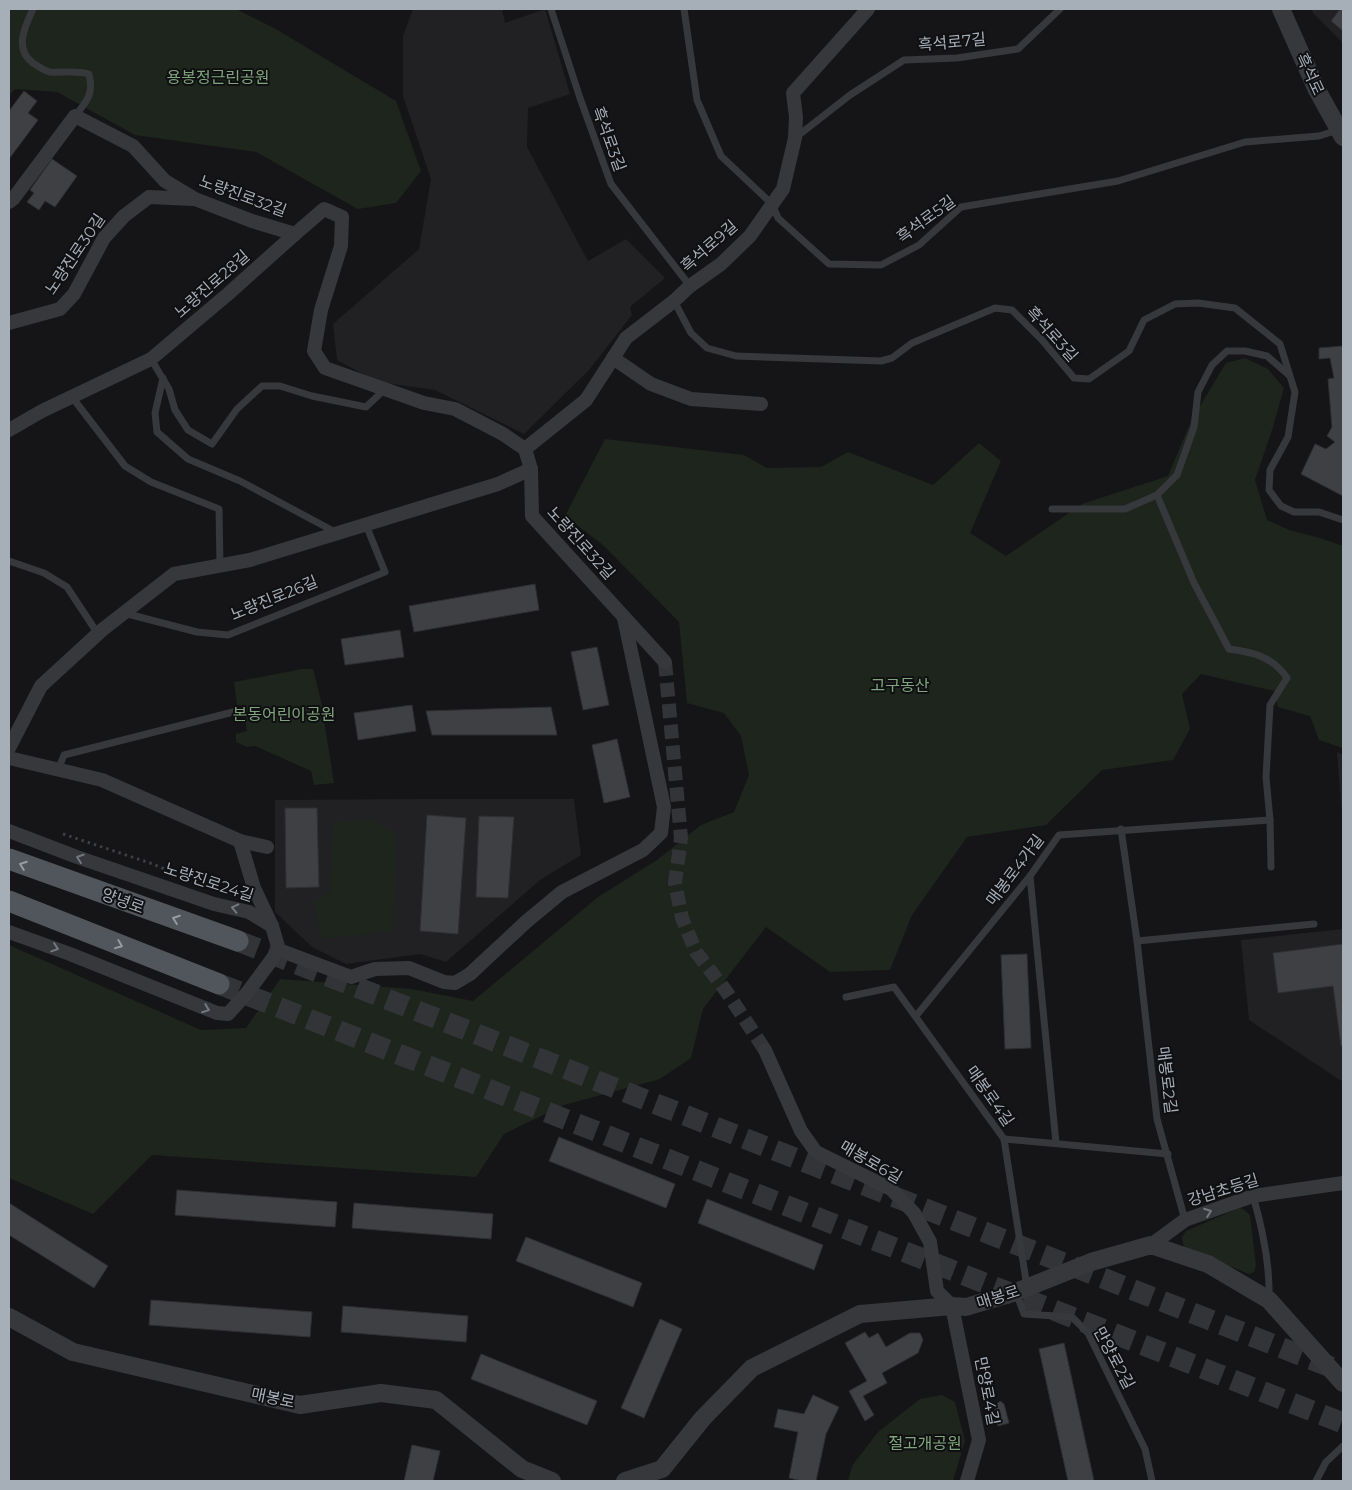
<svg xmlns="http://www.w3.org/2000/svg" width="1352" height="1490" viewBox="0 0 1352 1490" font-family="Montserrat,'Noto Sans KR',sans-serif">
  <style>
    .built { fill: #212124 }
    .green { fill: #1d251d }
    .building { fill: #3f4044; stroke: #2f2f33 }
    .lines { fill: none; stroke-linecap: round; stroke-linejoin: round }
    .minor-tunnel { stroke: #323437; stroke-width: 14; stroke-dasharray: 14 7; stroke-linecap: butt }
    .primary-tunnel { stroke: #323437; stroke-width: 21; stroke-dasharray: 21 11; stroke-linecap: butt }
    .path { stroke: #3c3f44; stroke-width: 3; stroke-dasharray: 2.5 4; stroke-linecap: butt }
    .service { stroke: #36383c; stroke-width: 7 }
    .minor { stroke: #36383c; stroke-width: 14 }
    .tertiary { stroke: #36383c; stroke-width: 18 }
    .primary { stroke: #51555c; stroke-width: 21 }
    .oneway { stroke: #747980 }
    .oneway2 { stroke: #959ca6 }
    .labels { text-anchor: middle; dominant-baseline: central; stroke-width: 4; stroke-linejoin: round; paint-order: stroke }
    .street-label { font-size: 16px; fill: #a6aeb8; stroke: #101012 }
    .park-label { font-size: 16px; fill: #7ea57b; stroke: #101012 }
  </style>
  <rect width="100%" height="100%" fill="#151517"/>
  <g class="built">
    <polygon points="413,9 502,9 505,23 545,9 570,94 528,108 527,147 588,261 626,239 665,278 630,307 632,315 589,370 524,434 435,390 378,382 337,360 333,324 419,249 431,179 403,96 403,36"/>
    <polygon points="1312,9 1343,9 1343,43 1313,13"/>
    <polygon points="1337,752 1343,755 1343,828"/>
    <polygon points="421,799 574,799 581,855 540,880 446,962 420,954 346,964 312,947 275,912 275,800"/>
    <polygon points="1343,929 1343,1082 1249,1020 1241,940"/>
  </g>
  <g class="green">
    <polygon points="9,9 236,9 274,28 396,101 421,171 396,203 358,209 256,152 135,135 57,92 15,89 9,96"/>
    <polygon points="1245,358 1268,369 1284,388 1273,427 1255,480 1267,520 1289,530 1320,538 1343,546 1343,748 1319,740 1310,716 1278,707 1274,691 1201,674 1182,694 1190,729 1173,760 1102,770 1046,825 967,837 912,915 890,970 830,972 766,927 703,1009 691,1058 660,1079 564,1105 504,1134 476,1177 152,1155 93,1214 9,1178 9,945 201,1030 246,1028 280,979 412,989 473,1001 598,897 657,860 701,825 734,812 749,775 741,736 724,713 687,703 679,622 603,545 565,516 605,439 744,455 767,468 821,467 848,452 933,485 979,443 1001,461 970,533 1006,556 1082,504 1168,476 1191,421 1226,363"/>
    <polygon points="302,669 313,669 321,701 334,783 314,785 311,771 255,746 247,747 236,742 236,734 247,731 243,705 237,705 234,682"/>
    <polygon points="370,819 397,834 393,931 321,939 315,901 330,891 334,822"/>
    <polygon points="1239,1208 1243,1209 1250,1215 1256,1265 1254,1272 1249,1274 1186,1248 1183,1244 1182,1237 1186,1231"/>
    <polygon points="942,1395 955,1402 965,1441 953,1481 848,1481 852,1466 878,1432 920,1399"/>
  </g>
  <g class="building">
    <polygon points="1340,9 1343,9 1343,31 1331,21"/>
    <polygon points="24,91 37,101 28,113 38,120 9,159 9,111"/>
    <polygon points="52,159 77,176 55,207 45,201 39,210 27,202 34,193 30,190"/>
    <polygon points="1343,346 1343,496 1301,474 1315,444 1326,449 1335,442 1327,436 1332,427 1328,379 1334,378 1330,358 1319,359 1319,348"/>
    <polygon points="535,584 539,610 414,632 409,606"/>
    <polygon points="400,630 404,657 345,665 341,639"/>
    <polygon points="597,647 609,705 583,710 571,652"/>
    <polygon points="412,705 416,731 358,740 354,713"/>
    <polygon points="551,707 557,735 432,735 426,711"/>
    <polygon points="617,739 630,797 604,803 592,745"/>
    <polygon points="285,808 317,808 319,887 286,888"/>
    <polygon points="427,815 466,818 458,934 420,931"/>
    <polygon points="479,816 514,817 508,898 476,897"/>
    <polygon points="1343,944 1343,1045 1341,1046 1333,986 1278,993 1273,953"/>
    <polygon points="1027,954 1031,1048 1005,1049 1001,955"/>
    <polygon points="559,1137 675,1184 666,1208 549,1161"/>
    <polygon points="177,1190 337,1202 335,1227 175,1215"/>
    <polygon points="707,1199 823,1245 814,1270 698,1223"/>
    <polygon points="9,1203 108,1266 94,1288 9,1235"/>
    <polygon points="354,1203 493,1214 491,1239 352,1228"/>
    <polygon points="526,1237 642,1283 633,1307 516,1261"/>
    <polygon points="151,1300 312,1312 310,1337 149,1325"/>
    <polygon points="343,1306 468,1316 466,1342 341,1332"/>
    <polygon points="660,1319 682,1329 644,1418 621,1408"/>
    <polygon points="865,1332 869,1338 878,1333 886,1347 910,1333 920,1333 923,1340 918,1353 882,1373 887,1383 863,1396 874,1415 865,1421 849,1391 867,1381 845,1343"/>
    <polygon points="1064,1343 1094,1481 1068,1481 1039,1349"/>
    <polygon points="481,1354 597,1401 587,1425 471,1379"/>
    <polygon points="813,1395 839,1407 826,1434 816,1481 802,1481 789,1478 798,1432 774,1427 778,1409 804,1414"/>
    <polygon points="1000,1401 1004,1404 1009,1423 998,1426 995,1410 997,1404"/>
    <polygon points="412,1445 440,1451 433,1481 404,1481"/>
  </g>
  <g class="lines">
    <polyline class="minor-tunnel" points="665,662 681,838 675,883 682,918 696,952 726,991 765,1050"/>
    <g class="primary-tunnel">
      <polyline points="238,941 1336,1369"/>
      <polyline points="219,984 1343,1423"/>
    </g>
    <polyline class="path" points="63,834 150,863 187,878"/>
    <g class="service">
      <path d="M33,9c-9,19 -20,42 3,56 5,3 9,6 14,7 13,1 26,-2 39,2 5,20 -2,27 -14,42"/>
      <polyline points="551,9 580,98 611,184 690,286"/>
      <polyline points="684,9 697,100 721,156 772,204 778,218 829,264 881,265 919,245 961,207 1118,181 1245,142 1319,136 1338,130"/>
      <polyline points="795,138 850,95 904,60 957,58 1018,49 1060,9"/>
      <polyline points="674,301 691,333 707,348 736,356 881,361 892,358 912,343 995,308 1012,310 1042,340 1074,378 1089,379 1129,351 1144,320 1175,304 1198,303 1235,308 1280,344 1295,392 1288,437 1270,470 1269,490 1281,506 1294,512 1319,512 1343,520"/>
      <polyline points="151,359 169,389 175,410 188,430 212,444 237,409 262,386 280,386 312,396 366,407 385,389"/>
      <polyline points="163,378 155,413 157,432 188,459 240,481 337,533"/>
      <polyline points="72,397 125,466 151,482 219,509 220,566"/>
      <path d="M1157,495l37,88 35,66c24,3 44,8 58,29l-17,27 -4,72 4,43 1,47"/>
      <polyline points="1052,509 1125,509 1157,495 1177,475 1194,427 1198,392 1212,365 1227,351 1245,351 1267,356 1289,375"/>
      <polyline points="9,561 44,573 67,587 98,634"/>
      <polyline points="124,613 197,632 228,635 385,572 366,525"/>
      <polyline points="58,770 64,755 237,711"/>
      <polyline points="1121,829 1137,941 1157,1119 1185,1220"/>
      <polyline points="1030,876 1056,1143"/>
      <polyline points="1137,941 1314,924"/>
      <polyline points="846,997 894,987 1004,1139 1027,1287"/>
      <polyline points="916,1016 1030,876 1059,835 1270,820"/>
      <polyline points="1004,1139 1168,1154"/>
      <path d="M1253,1196c10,34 17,68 16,103"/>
      <polyline points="1016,1292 1024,1314 1072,1317 1088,1333 1145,1449 1152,1481"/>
      <polyline points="1316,1481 1326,1462 1343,1446"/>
    </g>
    <g class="minor">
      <polyline points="9,202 13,199 75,116 133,146 165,181 195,199 252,221 295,234 324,209 342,217 341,246 321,310 314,351 325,368 424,403 455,409 503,434 525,449 531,469 532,516 665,662"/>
      <polyline points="9,323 60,309 74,294 104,238 124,216 149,197 193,199"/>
      <polyline points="613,358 651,384 691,399 761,404"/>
      <polyline points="9,430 42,411 151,359 228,294 295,234"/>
      <polyline points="525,449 586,400 626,338 674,301 690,286 721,264 750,236 783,189 795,138 796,117 793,93 868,9"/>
      <polyline points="9,748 41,686 102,630 174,574 250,560 498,484 531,469"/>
      <polyline points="9,758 102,780 240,841 267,847"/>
      <polyline points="9,831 77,857 214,904 249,912 272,926 279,950"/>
      <polyline points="240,841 254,888 272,926"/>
      <polyline points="9,932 70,954 217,1013 228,1014 247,993 279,950"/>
      <polyline points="279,950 351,977 375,969 409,968 444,982 455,983 470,974 527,921 562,892 643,850 661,833 664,807 624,618"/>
      <polyline points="765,1050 801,1131 816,1152 891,1189 914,1213 930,1242 937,1291 952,1306 979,1440 967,1481"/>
      <polyline points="1151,1245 1185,1220 1253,1196 1343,1183"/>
    </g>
    <g class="tertiary">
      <polyline points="1281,9 1317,90 1343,137"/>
      <polyline points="9,1317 73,1352 300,1405 381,1393 436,1400 522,1469 552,1481"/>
      <polyline points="625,1481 662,1469 703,1418 752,1368 860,1314 952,1306 966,1307 1016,1292 1091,1262 1151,1245 1208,1264 1269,1300 1343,1383"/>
    </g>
    <g class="primary">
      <polyline points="9,859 238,941"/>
      <polyline points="9,901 219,984"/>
    </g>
  </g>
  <defs><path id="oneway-chevron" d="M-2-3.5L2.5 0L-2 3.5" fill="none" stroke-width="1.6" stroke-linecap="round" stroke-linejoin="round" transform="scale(1.25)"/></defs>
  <g class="oneway">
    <use href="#oneway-chevron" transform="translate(80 858) rotate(-161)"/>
    <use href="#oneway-chevron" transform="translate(235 908) rotate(-167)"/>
    <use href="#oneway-chevron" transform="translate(55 948) rotate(19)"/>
    <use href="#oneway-chevron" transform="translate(206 1009) rotate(21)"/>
    <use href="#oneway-chevron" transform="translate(1208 1212) rotate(-20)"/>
  </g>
  <g class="oneway2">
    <use href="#oneway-chevron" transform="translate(23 865) rotate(-160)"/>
    <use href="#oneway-chevron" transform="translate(176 919) rotate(-160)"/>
    <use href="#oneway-chevron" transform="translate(119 945) rotate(22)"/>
  </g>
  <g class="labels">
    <g class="street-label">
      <text transform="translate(952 42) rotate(-5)">흑석로7길</text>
      <text transform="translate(1310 74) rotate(65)">흑석로</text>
      <text transform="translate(609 139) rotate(70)">흑석로3길</text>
      <text transform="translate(243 196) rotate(20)">노량진로32길</text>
      <text transform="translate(926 219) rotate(-36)">흑석로5길</text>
      <text transform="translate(709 246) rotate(-41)">흑석로9길</text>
      <text transform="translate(75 254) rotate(-56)">노량진로30길</text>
      <text transform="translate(212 284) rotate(-41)">노량진로28길</text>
      <text transform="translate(1052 334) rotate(48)">흑석로3길</text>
      <text transform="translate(581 543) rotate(48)">노량진로32길</text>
      <text transform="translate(274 598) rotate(-22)">노량진로26길</text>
      <text transform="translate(1015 870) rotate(-53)">매봉로4가길</text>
      <text transform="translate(209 882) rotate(18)">노량진로24길</text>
      <text transform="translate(123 901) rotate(20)">양녕로</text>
      <text transform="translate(1167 1080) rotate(83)">매봉로2길</text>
      <text transform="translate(990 1096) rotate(55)">매봉로4길</text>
      <text transform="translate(871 1162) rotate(30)">매봉로6길</text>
      <text transform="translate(1223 1190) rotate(-17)">강남초등길</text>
      <text transform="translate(998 1297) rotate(-18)">매봉로</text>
      <text transform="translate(1114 1358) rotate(62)">만양로2길</text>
      <text transform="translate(987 1391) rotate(79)">만양로4길</text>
      <text transform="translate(273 1398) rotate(12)">매봉로</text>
    </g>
    <g class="park-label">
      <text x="218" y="77">용봉정근린공원</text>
      <text x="900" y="685">고구동산</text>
      <text x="284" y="714">본동어린이공원</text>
      <text x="925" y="1443">절고개공원</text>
    </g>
  </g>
  <rect width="1352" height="1490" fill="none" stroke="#a6aeb8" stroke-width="20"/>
</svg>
